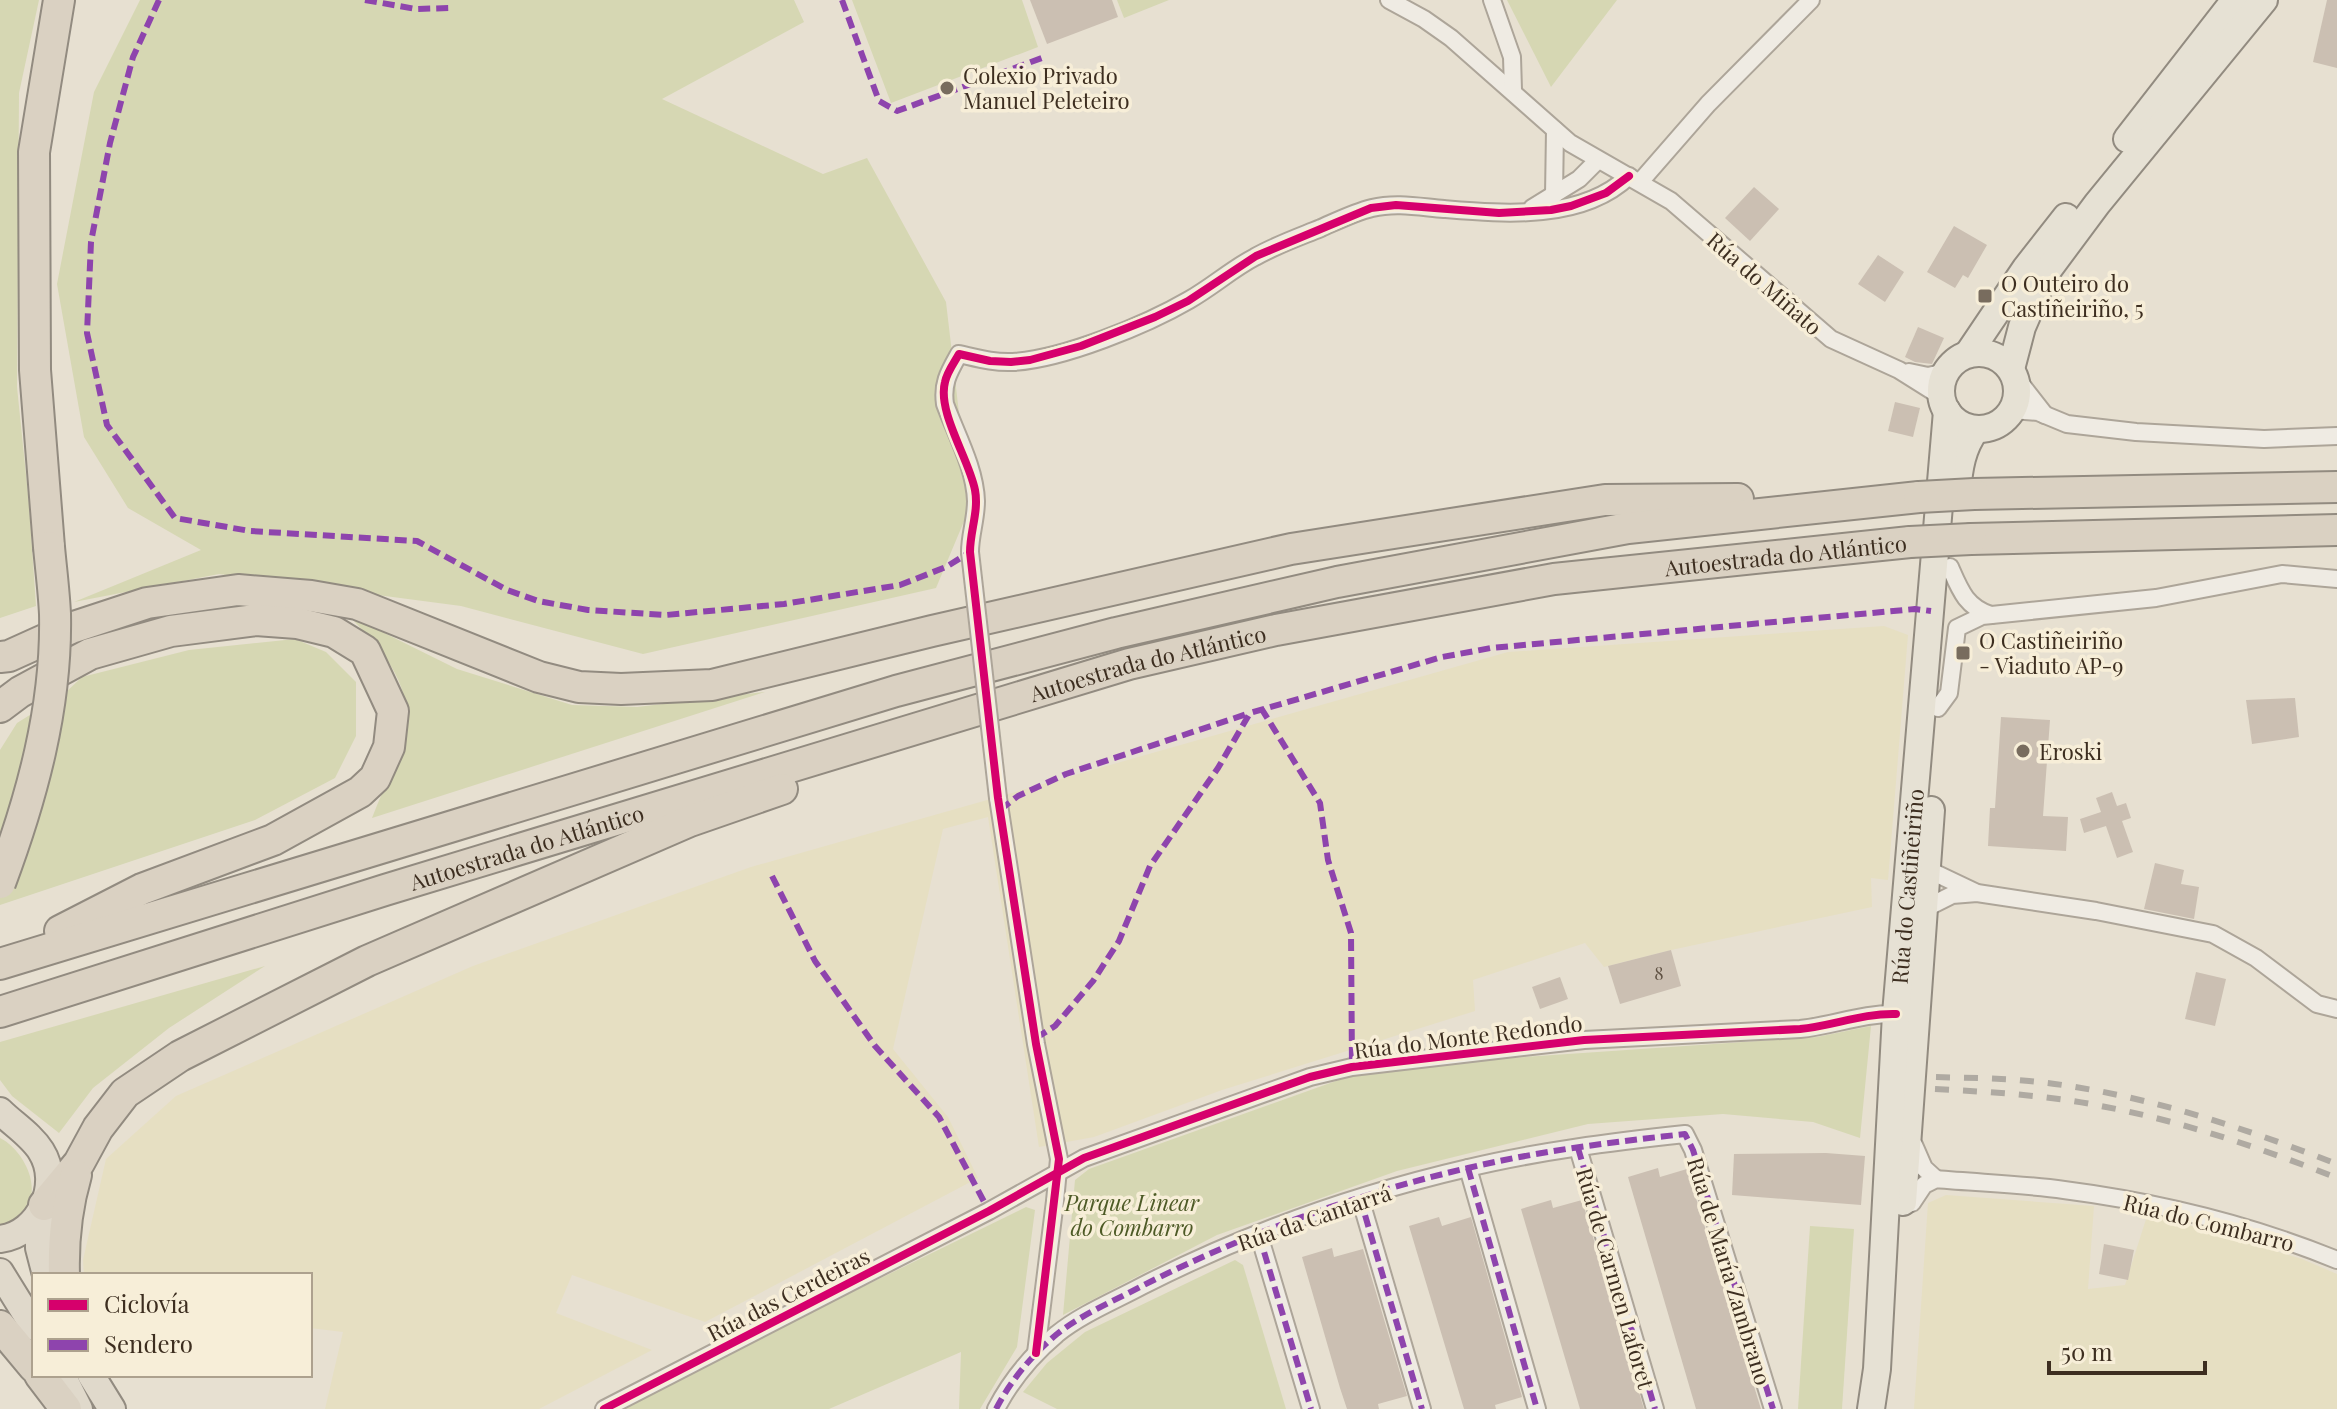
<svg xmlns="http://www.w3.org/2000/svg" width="2337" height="1409" viewBox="0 0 2337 1409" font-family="'Playfair Display',serif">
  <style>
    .farmland { fill: #e6dfc2 }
    .green { fill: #d6d7b3 }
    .building { fill: #cbbfb2 }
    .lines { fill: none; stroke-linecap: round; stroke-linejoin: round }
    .minor-casing { stroke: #ada599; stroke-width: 20 }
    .primary-casing { stroke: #928b80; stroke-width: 30 }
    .trunk-casing { stroke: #928b80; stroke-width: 30 }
    .motorway-casing { stroke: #928b80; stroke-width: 34 }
    .minor { stroke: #efebe3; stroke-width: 16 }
    .primary { stroke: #e6e1d4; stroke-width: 26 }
    .trunk { stroke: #e0d9cb; stroke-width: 26 }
    .motorway { stroke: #dad1c2; stroke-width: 30 }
    .rail { stroke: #afaaa2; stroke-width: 6; stroke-dasharray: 14 14; stroke-linecap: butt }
    .minor-bridge-casing { stroke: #ada599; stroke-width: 20; stroke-linecap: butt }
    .motorway-bridge-casing { stroke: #928b80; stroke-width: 34; stroke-linecap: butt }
    .minor-bridge { stroke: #efebe3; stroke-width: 16 }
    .motorway-bridge { stroke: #dad1c2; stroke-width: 30 }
    .quiet { stroke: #8e44ad; stroke-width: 6; stroke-dasharray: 12 6; stroke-linecap: butt }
    .cycleway-casing { stroke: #f7eed8; stroke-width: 13 }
    .cycleway { stroke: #d6006c; stroke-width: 8 }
    .poi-dot { fill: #786c5e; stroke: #f7eed8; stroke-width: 3 }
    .labels { text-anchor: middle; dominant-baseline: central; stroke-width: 7; stroke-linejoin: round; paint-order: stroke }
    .number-label { font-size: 18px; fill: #605244 }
    .poi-label { font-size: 22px; fill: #3d2e20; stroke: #f7eed8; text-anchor: start }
    .street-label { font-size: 22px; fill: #3d2e20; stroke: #f7eed8 }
    .park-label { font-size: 22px; font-style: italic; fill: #4d5a26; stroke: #f7eed8 }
  </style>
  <rect width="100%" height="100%" fill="#e7e0d1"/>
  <g class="farmland">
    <polygon points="1884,626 1908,635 1888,880 1871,878 1872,907 1671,950 1604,967 1585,943 1473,980 1475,1011 1222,1090 1094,1137 1039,1147 988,817 943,829 893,1049 948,1117 978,1178 705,1322 572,1275 556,1313 652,1350 539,1409 325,1409 343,1332 310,1328 310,1275 84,1275 83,1260 106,1159 176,1096 473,966 751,867 1508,652"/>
    <polygon points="1946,1195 2094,1206 2088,1289 2125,1285 2148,1213 2302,1259 2337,1274 2337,1409 1914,1409 1928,1203"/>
  </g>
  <g class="green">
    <polygon points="0,0 39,0 19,93 17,387 29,504 36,606 0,618"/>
    <polygon points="140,0 794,0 804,22 662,99 823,174 867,158 946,302 970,507 936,588 643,654 461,606 219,574 74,602 201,550 128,508 84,437 57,284 94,92"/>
    <polygon points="852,0 1022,0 1038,47 891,103"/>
    <polygon points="1117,0 1169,0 1124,18"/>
    <polygon points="1507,0 1617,0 1551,87"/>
    <path d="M348,615l109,54 115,36 65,2 128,-15 -393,126c10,-27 25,-55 32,-83 12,-49 -24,-88 -56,-120z"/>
    <polygon points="295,639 326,652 356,682 356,736 335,778 255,820 0,905 0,750 17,723 65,693 82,677 189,650"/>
    <polygon points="265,966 169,1028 93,1088 59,1133 12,1096 0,1080 0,1042"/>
    <polygon points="1871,1026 1860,1138 1813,1122 1723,1114 1588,1124 1397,1171 1217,1235 1063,1315 1075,1180 1089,1169 1347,1077 1496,1059 1817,1037"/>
    <path d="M0,1138c24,12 45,53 22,77 -6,6 -15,10 -22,14z"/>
    <polygon points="1026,1207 1035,1210 1017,1347 980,1409 959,1409 961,1352 829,1409 613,1409"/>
    <polygon points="1810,1226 1854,1229 1842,1409 1798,1409"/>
    <polygon points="1235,1260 1243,1265 1286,1409 1057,1409 1023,1392 1047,1363 1085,1332"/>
  </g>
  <g class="building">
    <polygon points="1030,0 1112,0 1118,17 1047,44"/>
    <polygon points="2327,0 2337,0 2337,68 2313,62"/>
    <polygon points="1754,187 1779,209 1750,241 1725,218"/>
    <polygon points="1954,226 1987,245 1968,278 1963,275 1955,288 1927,272"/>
    <polygon points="1878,255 1904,272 1885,302 1858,284"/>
    <polygon points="1918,327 1944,338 1932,364 1915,362 1905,357"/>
    <polygon points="1895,402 1920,408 1913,437 1888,431"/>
    <polygon points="2295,698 2299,737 2252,744 2246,700"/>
    <polygon points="2001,717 2050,720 2043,816 2068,817 2066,851 1988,846 1990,808 1995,808"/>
    <polygon points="2112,792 2117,806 2126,803 2131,818 2122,821 2133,852 2117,858 2106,826 2084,833 2080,819 2101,812 2096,798"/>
    <polygon points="2155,863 2184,870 2181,884 2199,887 2194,919 2144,909"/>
    <polygon points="1671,950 1681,986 1620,1004 1608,966"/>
    <polygon points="2196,972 2226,979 2215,1026 2185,1019"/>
    <polygon points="1560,977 1568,999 1540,1009 1532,987"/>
    <polygon points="1826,1153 1865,1156 1861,1205 1732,1195 1734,1154"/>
    <polygon points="1658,1168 1660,1177 1687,1169 1761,1409 1696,1409 1628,1177"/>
    <polygon points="1551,1200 1553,1208 1582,1200 1644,1409 1580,1409 1521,1209"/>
    <polygon points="1439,1217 1442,1226 1471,1217 1522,1397 1495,1405 1496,1409 1464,1409 1409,1226"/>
    <polygon points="2104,1244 2134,1250 2128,1280 2099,1274"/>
    <polygon points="1332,1248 1334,1257 1363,1249 1407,1396 1378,1404 1379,1409 1347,1409 1340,1388 1302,1257"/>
  </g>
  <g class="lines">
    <defs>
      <g id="minor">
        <polyline points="1389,0 1424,19 1451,38 1570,143 1671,201 1831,339 1899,370 1942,397"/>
        <polyline points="1492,0 1512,57 1513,90"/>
        <polyline points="1640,182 1708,104 1811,0"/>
        <polyline points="1554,195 1555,130"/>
        <polyline points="1532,208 1579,179 1598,160"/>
        <polyline points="1909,372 1928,376 1946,372"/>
        <polyline points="2014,375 2045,415"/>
        <polyline points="2012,410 2038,412 2067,424 2136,432 2264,439 2337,436"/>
        <path d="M970,552c0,-17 6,-33 6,-51 -1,-33 -20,-67 -31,-97 -3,-21 4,-32 14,-50 18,4 35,9 54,8 50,-3 133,-37 176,-62 23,-13 43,-31 66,-43 21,-12 44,-20 66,-29 16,-7 34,-16 51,-20 24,-6 48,-1 72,1 60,5 138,12 185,-33"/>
        <path d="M1950,567c10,23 16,40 41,48"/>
        <polyline points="1938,708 1949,693 1957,628 1982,616 2156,598 2282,574 2337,579"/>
        <polyline points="998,798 1036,1044 1059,1159 1055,1201"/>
        <polyline points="1935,873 1975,892"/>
        <polyline points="1934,904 1952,895 1977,893 2096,911 2213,934 2256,958 2317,1004 2337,1009"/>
        <polyline points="1914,1145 1924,1168 1936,1179"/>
        <polyline points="1578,1148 1655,1409"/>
        <polyline points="1468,1168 1537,1409"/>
        <polyline points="1360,1198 1422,1409"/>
        <path d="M1912,1203l12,-18 12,-6c43,4 86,5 128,11 93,12 187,35 273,70"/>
        <polyline points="1259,1235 1311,1409"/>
        <polyline points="1036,1353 1041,1313"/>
        <path d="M604,1409l385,-198 95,-53 226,-81 42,-10 232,-27 216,-11c32,-3 63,-16 96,-15"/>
        <path d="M996,1409c15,-29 36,-54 61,-75 25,-20 57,-33 85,-48 102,-52 214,-92 326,-118 71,-17 144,-26 217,-34l8,16 80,259"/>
      </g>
      <g id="primary">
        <polyline points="2127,139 2235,0"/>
        <circle cx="1979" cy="391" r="38"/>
        <polyline points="1968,354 2026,268 2066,217"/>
        <polyline points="2011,369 2022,327 2045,274 2097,204 2264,0"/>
        <path d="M1957,492c2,-24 5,-44 19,-63"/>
        <polyline points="1903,1202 1931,810"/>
        <path id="s1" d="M1871,1409l6,-40 19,-355 51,-603"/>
      </g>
      <g id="trunk">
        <path d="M0,1111c13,13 31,24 41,40 21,33 -1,83 -41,88"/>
        <polyline points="39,1215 39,1248 46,1275"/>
        <polyline points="0,1272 34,1327"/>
        <polyline points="62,1375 79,1409"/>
        <polyline points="91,1375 112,1409"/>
      </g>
      <g id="motorway">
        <polyline points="1974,494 2337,487"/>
        <polyline points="1971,539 2337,530"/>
        <polyline points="49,547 35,370 34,152 59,0"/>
        <polyline points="0,657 9,656 71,628 147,603 238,590 311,596 357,604 539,677 579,687 621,689 712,685 932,631 1291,549 1605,500 1738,499"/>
        <polyline points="0,707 20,692 90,654 171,631 256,620 297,623 334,632 365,651 393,711 389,747 375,778 360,792 273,840 142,889 60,931"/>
        <polyline points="0,964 896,691 1116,633 1337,582 1628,528 1919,497"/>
        <path id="s2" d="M0,1012l385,-122 744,-226 147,-34 278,-51 356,-37"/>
        <polyline points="44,1205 79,1163 98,1128 125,1093 180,1056 367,961 690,821 782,789"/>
        <path d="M64,1275c-1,-35 2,-66 12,-100"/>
        <polyline points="0,1326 34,1367"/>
        <polyline points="40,1375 66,1409"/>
      </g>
    </defs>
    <use href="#minor" class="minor-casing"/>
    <use href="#primary" class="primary-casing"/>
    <use href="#trunk" class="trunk-casing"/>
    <use href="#motorway" class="motorway-casing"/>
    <use href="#minor" class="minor"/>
    <use href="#primary" class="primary"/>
    <use href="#trunk" class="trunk"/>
    <use href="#motorway" class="motorway"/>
    <g class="rail">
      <path d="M1936,1077c31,1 62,1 93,4 105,10 210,45 308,83"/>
      <path d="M1935,1089c56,3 111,6 166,17 80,15 160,42 236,72"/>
    </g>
    <defs>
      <g id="minor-bridge">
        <polyline points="970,552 998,798"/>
        <polyline points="1041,1313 1055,1201"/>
      </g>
      <g id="motorway-bridge">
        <polyline points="1919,497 1974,494"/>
        <polyline points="1910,542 1971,539"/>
        <path d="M0,883c32,-86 57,-176 55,-269 -1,-22 -4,-45 -6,-67"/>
      </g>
    </defs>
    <use href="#minor-bridge" class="minor-bridge-casing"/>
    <use href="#motorway-bridge" class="motorway-bridge-casing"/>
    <use href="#minor-bridge" class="minor-bridge"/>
    <use href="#motorway-bridge" class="motorway-bridge"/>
    <g class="quiet">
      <polyline points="159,0 133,57 110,143 91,242 87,333 107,425 175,518 250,531 417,541 507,590 538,601 588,610 666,615 784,604 900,585 946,567 970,552"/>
      <polyline points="365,0 416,9 450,8"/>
      <polyline points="842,0 879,101 897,111 1042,58"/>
      <polyline points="1261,708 1320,803 1328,860 1351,933 1352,1067"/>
      <polyline points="1000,810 1018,796 1066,774 1250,713"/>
      <polyline points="772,876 815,961 875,1046 939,1117 989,1211"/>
      <polyline points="1036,1038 1055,1026 1093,981 1119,941 1150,866 1218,768 1250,713 1442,657 1491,648 1915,609 1931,611"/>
      <polyline points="1578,1148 1655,1409"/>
      <polyline points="1468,1168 1537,1409"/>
      <polyline points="1360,1198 1422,1409"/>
      <polyline points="1259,1235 1311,1409"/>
      <path d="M996,1409c15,-29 36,-54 61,-75 25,-20 57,-33 85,-48 102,-52 214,-92 326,-118 71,-17 144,-26 217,-34l8,16 80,259"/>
    </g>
    <defs>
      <g id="cycleway">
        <path d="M1036,1353l23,-194 -23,-115 -38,-246 -28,-246c0,-21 9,-41 5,-62 -6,-31 -38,-78 -30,-108 2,-10 9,-19 14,-28l31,7 21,1 19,-2 51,-14 74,-29 33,-16 68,-45 115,-48 25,-3 103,8 52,-3 20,-4 35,-13 23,-17"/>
        <path d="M604,1409l385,-198 95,-53 226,-81 42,-10 232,-27 216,-11c32,-3 63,-16 96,-15"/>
      </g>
    </defs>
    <use href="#cycleway" class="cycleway-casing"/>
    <use href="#cycleway" class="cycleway"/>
  </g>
  <g class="poi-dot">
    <circle cx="947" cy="88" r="8"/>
    <rect x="1977" y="288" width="16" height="16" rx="4"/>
    <rect x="1955" y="645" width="16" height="16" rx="4"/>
    <circle cx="2023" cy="751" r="8"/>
  </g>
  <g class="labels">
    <g class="number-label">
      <text x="1659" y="973">8</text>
    </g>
    <g class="poi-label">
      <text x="963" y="75">Colexio Privado<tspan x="963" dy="25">Manuel Peleteiro</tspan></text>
      <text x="2001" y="283">O Outeiro do<tspan x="2001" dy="25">Castiñeiriño, 5</tspan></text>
      <text x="1979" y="640">O Castiñeiriño<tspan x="1979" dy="25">- Viaduto AP-9</tspan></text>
      <text x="2039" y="751">Eroski</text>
    </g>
    <g class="street-label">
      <text transform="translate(1765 283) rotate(41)">Rúa do Miñato</text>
      <text stroke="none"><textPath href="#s2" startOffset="1848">Autoestrada do Atlántico</textPath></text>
      <text stroke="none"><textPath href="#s2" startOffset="1200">Autoestrada do Atlántico</textPath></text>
      <text stroke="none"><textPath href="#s2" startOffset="552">Autoestrada do Atlántico</textPath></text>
      <text stroke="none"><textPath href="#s1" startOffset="524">Rúa do Castiñeiriño</textPath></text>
      <text transform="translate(1468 1036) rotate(-7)">Rúa do Monte Redondo</text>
      <text transform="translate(1314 1217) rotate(-19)">Rúa da Cantarrá</text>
      <text transform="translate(2209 1222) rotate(14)">Rúa do Combarro</text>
      <text transform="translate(1730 1271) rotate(73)">Rúa de María Zambrano</text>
      <text transform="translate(1616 1278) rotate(74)">Rúa de Carmen Laforet</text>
      <text transform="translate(788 1294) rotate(-27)">Rúa das Cerdeiras</text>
    </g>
    <g class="park-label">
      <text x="1132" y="1202">Parque Linear<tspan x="1132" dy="25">do Combarro</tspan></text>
    </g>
  </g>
  <rect x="32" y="1273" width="280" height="104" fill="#f7eed8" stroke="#ada18e" stroke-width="2"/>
  <rect x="48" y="1299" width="40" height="12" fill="#d6006c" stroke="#ada18e" stroke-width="2"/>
  <text x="104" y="1313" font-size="24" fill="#3d2e20">Ciclovía</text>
  <rect x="48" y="1339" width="40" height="12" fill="#8e44ad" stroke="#ada18e" stroke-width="2"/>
  <text x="104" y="1353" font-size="24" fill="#3d2e20">Sendero</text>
  <path d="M2049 1361v12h156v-12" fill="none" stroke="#3d2e20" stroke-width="4"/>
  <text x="2061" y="1361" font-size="24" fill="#3d2e20" stroke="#f7eed8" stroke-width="6" paint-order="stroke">50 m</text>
</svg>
